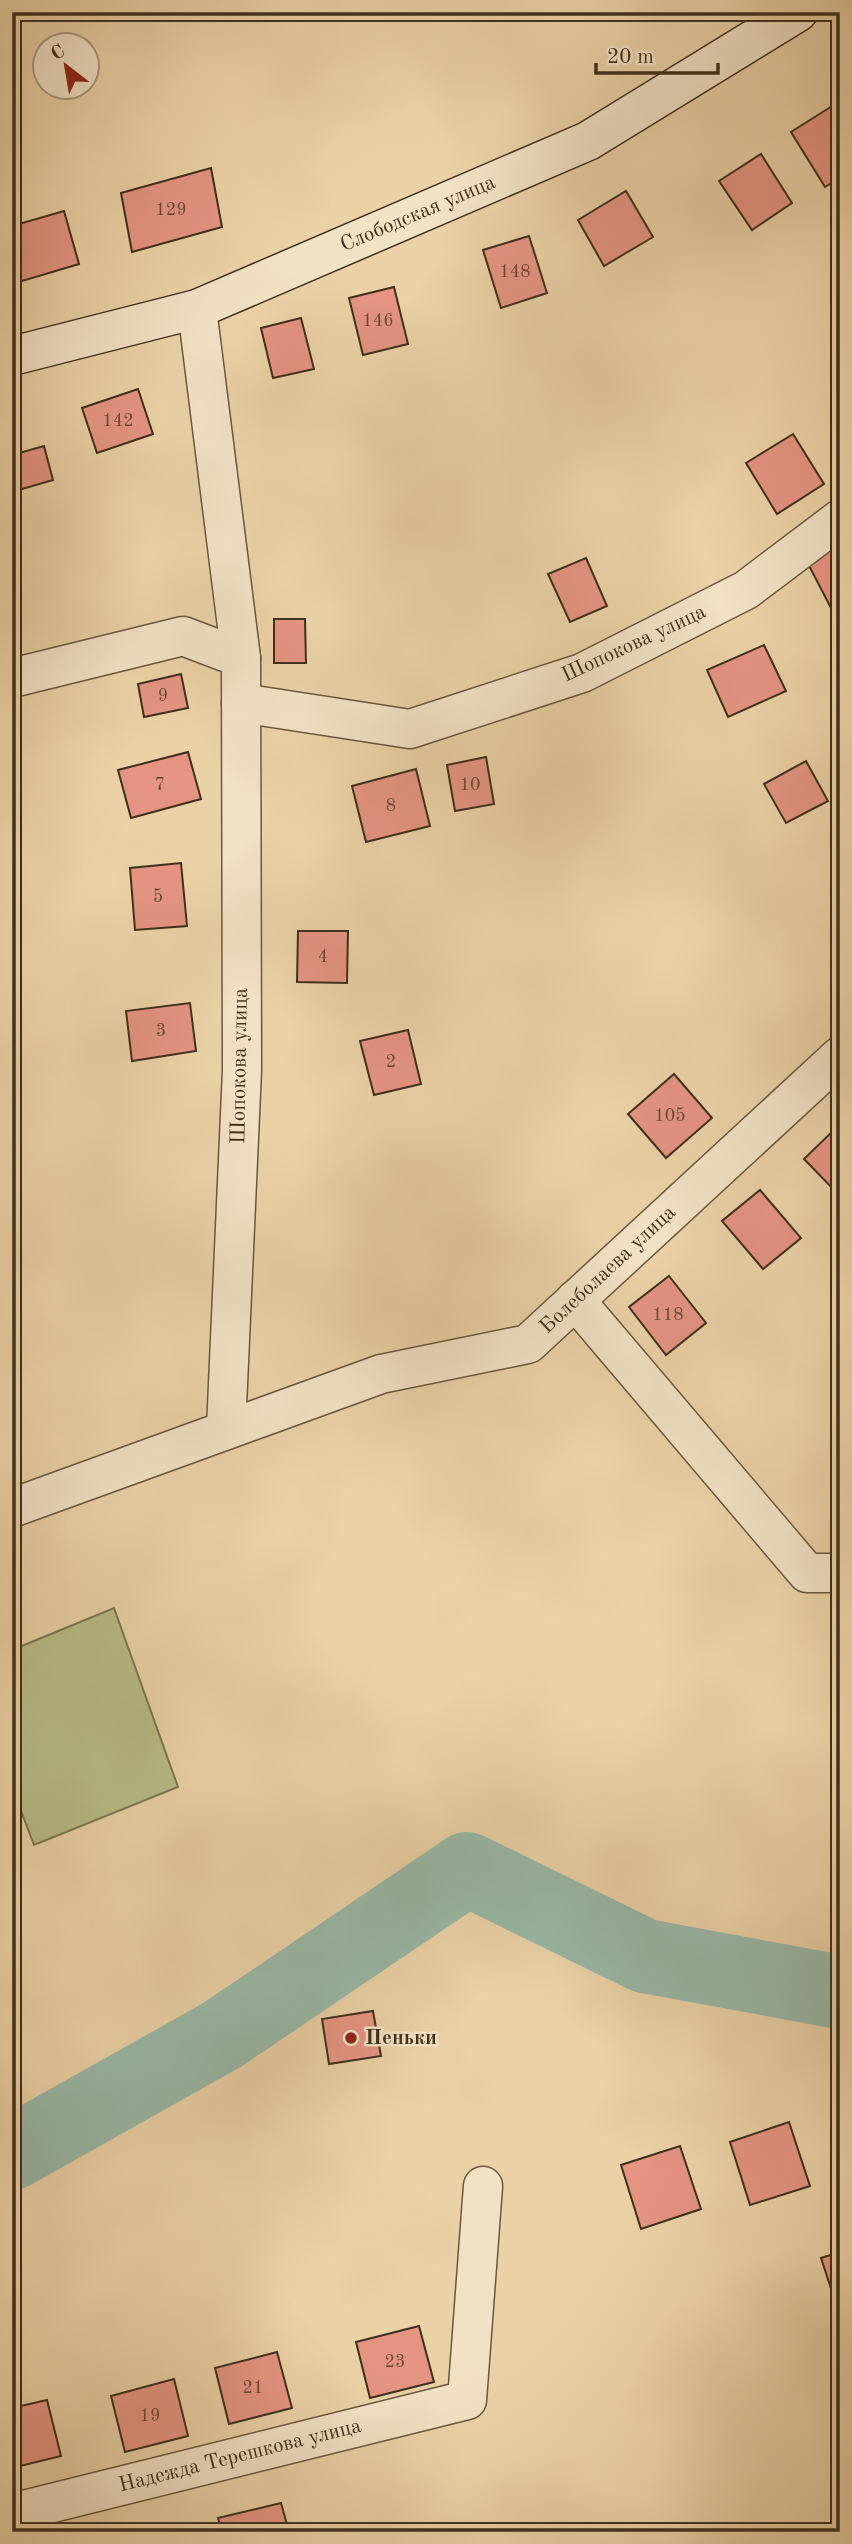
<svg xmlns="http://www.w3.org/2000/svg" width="852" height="2544" viewBox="0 0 852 2544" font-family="'Old Standard TT',serif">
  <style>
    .green { fill: #b7bb86; stroke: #7a7651; stroke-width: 2 }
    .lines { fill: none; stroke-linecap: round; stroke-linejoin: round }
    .river { stroke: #98b7a6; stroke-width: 74 }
    .building { fill: #e59482; stroke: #3e301c; stroke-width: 2 }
    .street-casing { stroke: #69583e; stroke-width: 41 }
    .secondary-casing { stroke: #3e301c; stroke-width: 41 }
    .street { stroke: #f1e1c5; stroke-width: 38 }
    .secondary { stroke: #f1e1c5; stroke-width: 38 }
    .poi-dot { fill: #8f2418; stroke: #f1e1c5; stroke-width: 2.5 }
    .labels { text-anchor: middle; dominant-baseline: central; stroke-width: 5; stroke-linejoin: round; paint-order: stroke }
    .number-label { font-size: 18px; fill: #684936 }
    .street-label { font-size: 21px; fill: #3e301c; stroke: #f1e1c5 }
    .poi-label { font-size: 21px; font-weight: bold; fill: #3e301c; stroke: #f1e1c5; text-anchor: start }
  </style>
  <rect width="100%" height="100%" fill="#ead1a6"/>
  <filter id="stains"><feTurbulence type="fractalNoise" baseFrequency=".00286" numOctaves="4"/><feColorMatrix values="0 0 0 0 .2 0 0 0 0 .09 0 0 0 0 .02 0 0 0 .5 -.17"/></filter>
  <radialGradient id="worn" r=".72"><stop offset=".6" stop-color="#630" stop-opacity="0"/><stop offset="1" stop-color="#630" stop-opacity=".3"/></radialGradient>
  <polygon class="green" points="114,1608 178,1787 34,1845 12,1787 12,1650"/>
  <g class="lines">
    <polyline class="river" points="12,2153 222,2035 467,1869 645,1956 840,1992"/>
  </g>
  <g class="building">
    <polygon points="840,101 840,178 825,187 791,132"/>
    <polygon points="761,154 792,203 752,230 719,181"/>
    <polygon points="211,168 222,227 132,252 121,193"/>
    <polygon points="626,191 653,237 604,266 578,220"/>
    <polygon points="64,211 79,264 12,284 12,226"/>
    <polygon points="529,236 547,293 501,308 483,250"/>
    <polygon points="394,287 408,344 363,355 349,298"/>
    <polygon points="301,318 314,369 273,378 261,328"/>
    <polygon points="138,389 153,434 97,453 82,408"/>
    <polygon points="793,434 824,484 777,514 746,463"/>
    <polygon points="44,446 53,480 12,492 12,455"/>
    <polygon points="840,542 840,603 831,608 806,560"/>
    <polygon points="586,558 607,606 570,622 548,574"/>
    <polygon points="274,619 305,619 306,663 274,663"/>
    <polygon points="764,645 786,691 728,717 707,670"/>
    <polygon points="181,674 188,708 144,717 138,684"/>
    <polygon points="188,752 201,799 131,818 118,770"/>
    <polygon points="486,757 494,804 455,811 447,765"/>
    <polygon points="806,761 828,801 786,823 764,784"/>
    <polygon points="416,769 430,826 366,842 352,786"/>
    <polygon points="181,863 187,926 135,930 130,868"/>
    <polygon points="298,931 348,931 347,983 297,982"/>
    <polygon points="190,1003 196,1051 132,1061 126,1011"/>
    <polygon points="408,1030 421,1084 374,1095 360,1041"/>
    <polygon points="674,1074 712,1118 666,1158 628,1114"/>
    <polygon points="840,1124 840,1196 804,1159"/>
    <polygon points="760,1190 801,1238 763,1269 722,1221"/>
    <polygon points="669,1276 706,1323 666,1355 629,1307"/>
    <polygon points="373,2011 381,2056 329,2064 322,2019"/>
    <polygon points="789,2122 810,2186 750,2205 730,2142"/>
    <polygon points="680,2146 701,2209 641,2229 621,2165"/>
    <polygon points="840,2252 840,2316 821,2258"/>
    <polygon points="419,2326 434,2382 370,2398 356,2342"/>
    <polygon points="277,2352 292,2408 229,2424 215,2368"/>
    <polygon points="174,2379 188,2436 125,2452 111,2396"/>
    <polygon points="47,2400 61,2456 12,2468 12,2408"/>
    <polygon points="281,2503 289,2532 222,2532 218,2518"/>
  </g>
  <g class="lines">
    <defs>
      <g id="street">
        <polyline points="197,309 241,658 242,1070 226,1429"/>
        <polyline points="12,678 183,636 241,658"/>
        <polyline points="241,703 410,729 582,673 746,590 840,519"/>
        <polyline points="575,1300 807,1573 840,1573"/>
        <polyline points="12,1508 381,1374 528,1344 840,1056"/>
        <polyline points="12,2513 467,2400 483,2186"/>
      </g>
      <polyline id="secondary" points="12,356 197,309 588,141 798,12"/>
    </defs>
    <use href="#street" class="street-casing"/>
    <use href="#secondary" class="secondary-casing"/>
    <use href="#street" class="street"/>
    <use href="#secondary" class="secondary"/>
  </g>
  <circle class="poi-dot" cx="351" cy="2038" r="7"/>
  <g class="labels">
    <g class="number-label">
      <text x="171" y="210">129</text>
      <text x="515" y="272">148</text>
      <text x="378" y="321">146</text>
      <text x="118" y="421">142</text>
      <text x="163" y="696">9</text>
      <text x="160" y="785">7</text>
      <text x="470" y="785">10</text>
      <text x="391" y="806">8</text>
      <text x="158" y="897">5</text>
      <text x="323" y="957">4</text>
      <text x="161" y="1031">3</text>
      <text x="391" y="1062">2</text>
      <text x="670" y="1116">105</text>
      <text x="668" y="1315">118</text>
      <text x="395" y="2362">23</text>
      <text x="253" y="2388">21</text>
      <text x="150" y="2416">19</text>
    </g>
    <g class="street-label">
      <text transform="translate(418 214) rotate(-23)">Слободская улица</text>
      <text transform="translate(634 644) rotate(-25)">Шопокова улица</text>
      <text transform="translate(240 1066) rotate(-89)">Шопокова улица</text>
      <text transform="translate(608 1270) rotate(-43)">Болеболаева улица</text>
      <text transform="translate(240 2456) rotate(-14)">Надежда Терешкова улица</text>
    </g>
    <g class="poi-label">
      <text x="365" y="2038">Пеньки</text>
    </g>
  </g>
  <rect width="852" height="2544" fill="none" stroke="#ead1a6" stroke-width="42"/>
  <rect x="14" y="14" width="824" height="2516" fill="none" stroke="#3e301c" stroke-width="3.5"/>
  <rect x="21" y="21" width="810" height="2502" fill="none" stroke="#3e301c" stroke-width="2"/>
  <g transform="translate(66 66) rotate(329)"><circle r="33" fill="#f1e1c5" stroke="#a99a81" stroke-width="2"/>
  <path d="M0-5L12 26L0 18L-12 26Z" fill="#8f2418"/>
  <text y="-10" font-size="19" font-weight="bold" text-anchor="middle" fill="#3e301c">С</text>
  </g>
  <path d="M596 63v10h122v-10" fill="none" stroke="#3e301c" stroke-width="3.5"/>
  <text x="607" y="63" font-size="21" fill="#3e301c" stroke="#f1e1c5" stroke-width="5" paint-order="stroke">20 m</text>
  <rect width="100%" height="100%" filter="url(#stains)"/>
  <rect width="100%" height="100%" fill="url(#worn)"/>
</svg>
